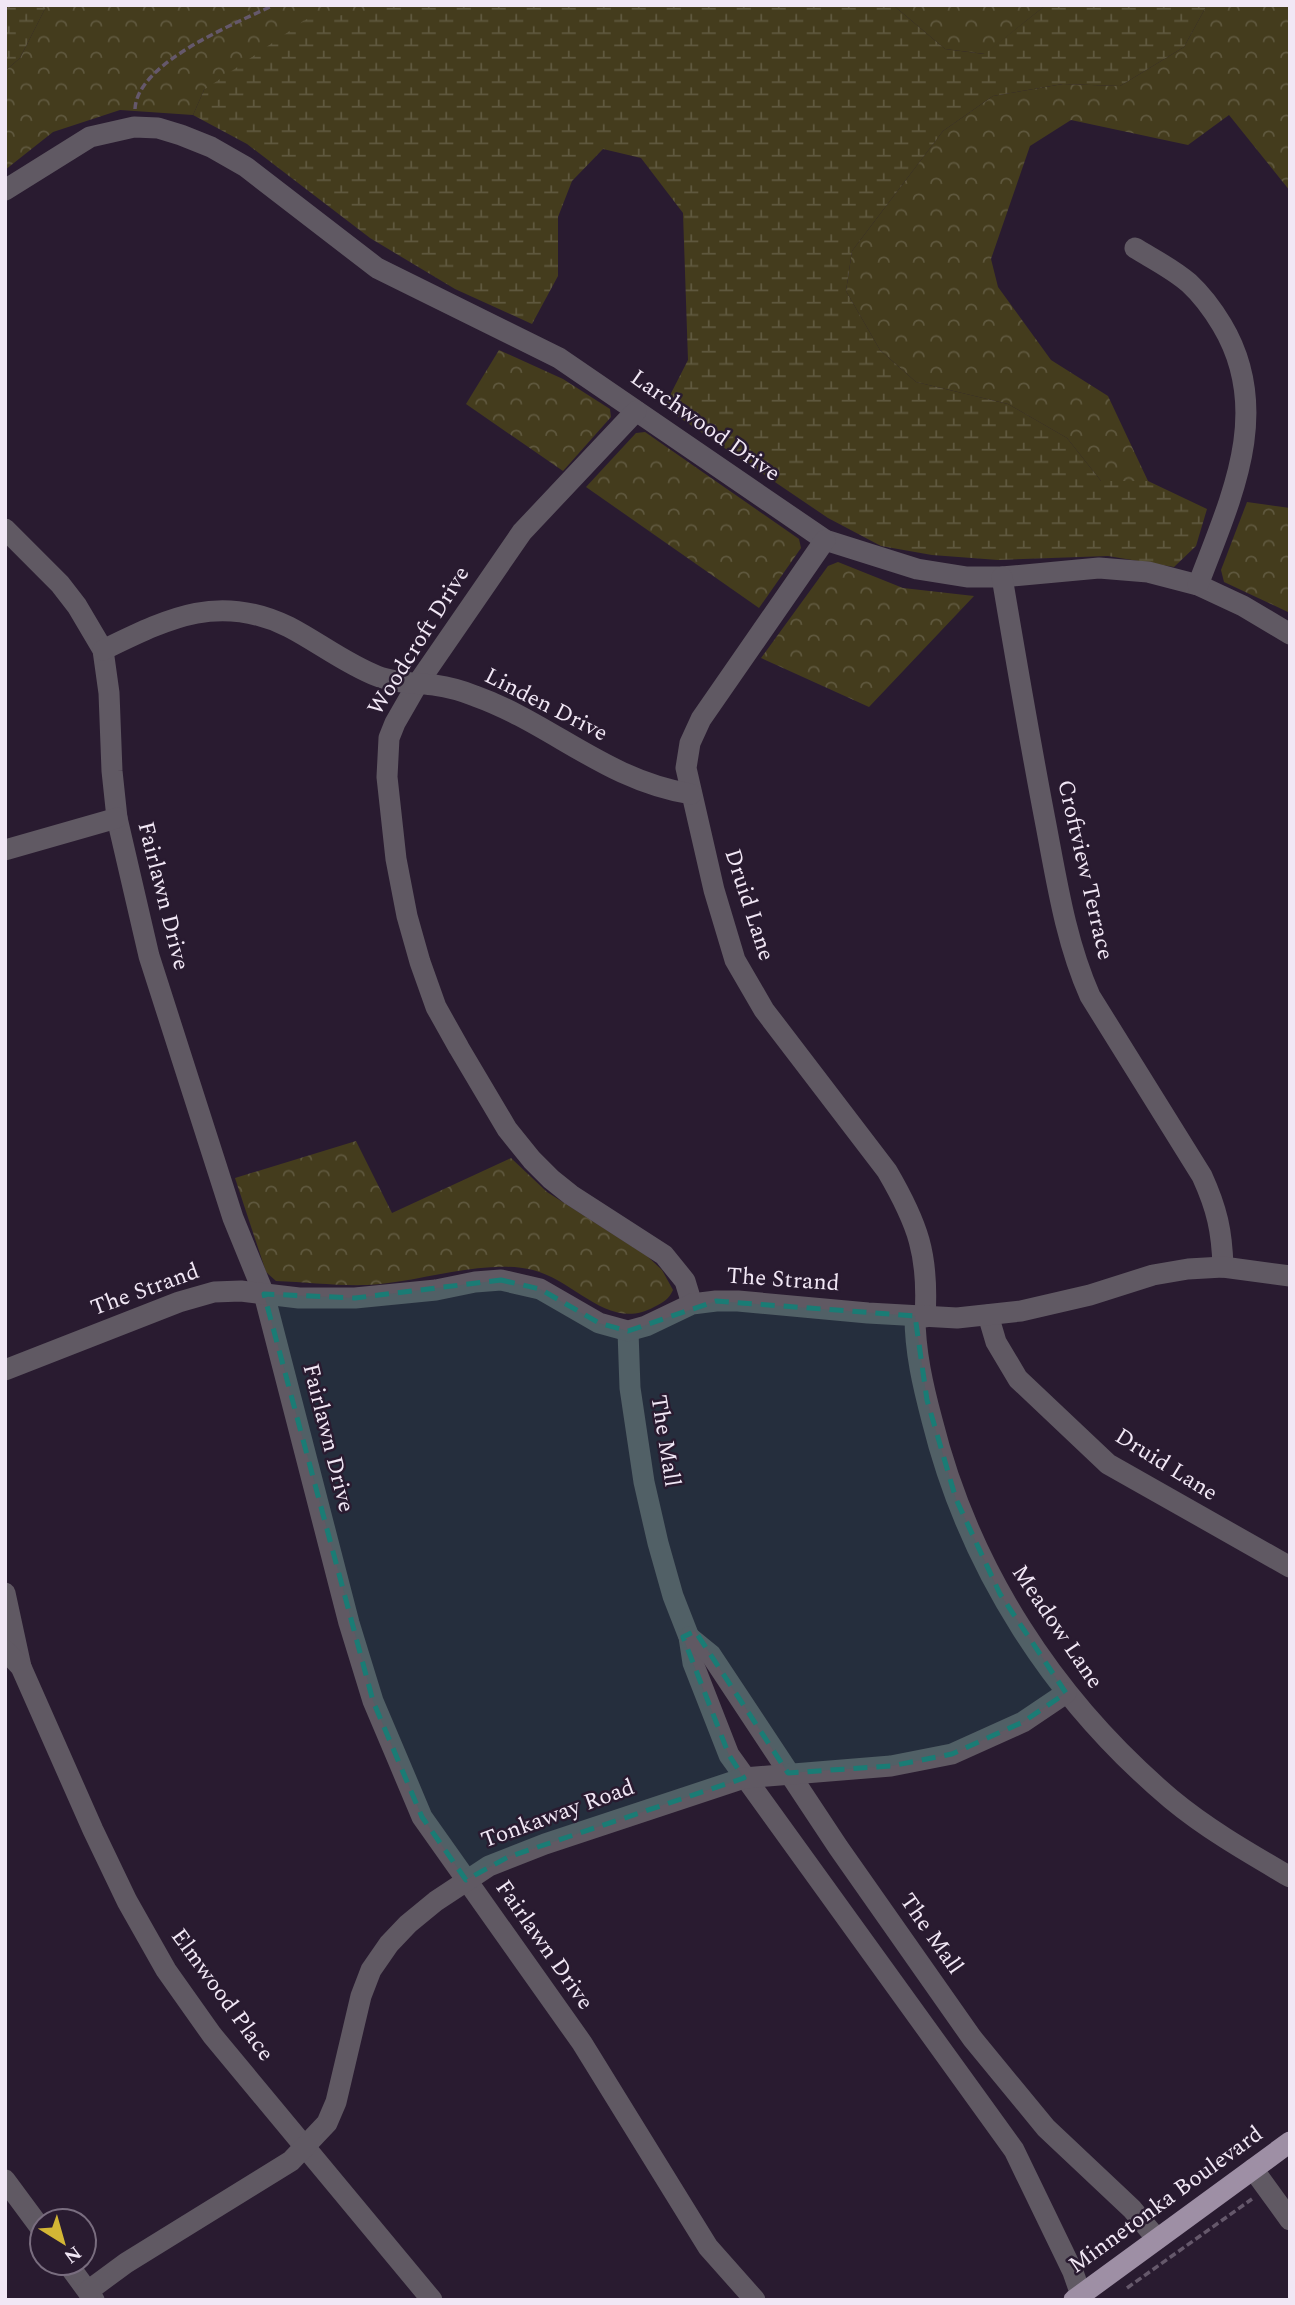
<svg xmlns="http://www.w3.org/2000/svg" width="1295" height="2305" viewBox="0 0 1295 2305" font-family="Spectral,serif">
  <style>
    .forest { fill: url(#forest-crowns) }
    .wetland { fill: url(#wetland-marsh) }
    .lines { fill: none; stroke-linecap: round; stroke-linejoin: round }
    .path { stroke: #65586b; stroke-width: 3.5; stroke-dasharray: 7 3.5; stroke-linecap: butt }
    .minor { stroke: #605963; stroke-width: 21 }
    .major { stroke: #9e8fa5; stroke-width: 21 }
    .marked { fill: #1a7c75; fill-opacity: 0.2; stroke: #1a7c75; stroke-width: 5; stroke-dasharray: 14 9; stroke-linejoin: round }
    .labels { text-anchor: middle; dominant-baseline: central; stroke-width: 5; stroke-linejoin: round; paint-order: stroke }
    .street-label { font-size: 23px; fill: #f1e7f5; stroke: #291b30 }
  </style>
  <defs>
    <pattern id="forest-crowns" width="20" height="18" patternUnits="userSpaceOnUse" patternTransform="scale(1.75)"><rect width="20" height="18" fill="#443c1d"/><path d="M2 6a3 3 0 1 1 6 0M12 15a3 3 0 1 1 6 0" fill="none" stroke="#5f583e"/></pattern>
    <pattern id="wetland-marsh" width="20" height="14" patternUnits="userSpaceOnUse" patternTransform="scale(1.75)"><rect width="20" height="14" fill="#443c1d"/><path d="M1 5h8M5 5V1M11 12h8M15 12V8" fill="none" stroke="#5f583e"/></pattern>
  </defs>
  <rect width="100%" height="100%" fill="#291b30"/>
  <g class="forest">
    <polygon points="47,5 389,5 204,90 193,115 120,110 53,132 5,170 5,71 20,58"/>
    <polygon points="893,5 1046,5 985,54 945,49"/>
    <polygon points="1207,5 1290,5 1290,191 1229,115 1188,145 1071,120 1030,146 991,259 998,287 1051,360 1108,396 1148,481 1101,481 1067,438 1008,404 916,382 880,350 846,291 852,251 943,131 993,96 1063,84 1120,86 1184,47"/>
    <polygon points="499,350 563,379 610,409 611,417 563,471 466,404"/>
    <polygon points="645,432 799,539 801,548 759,608 586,487 636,433"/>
    <polygon points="1247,502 1290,508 1290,613 1224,582 1221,570"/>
    <polygon points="838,562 903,588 974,596 869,707 761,658 828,566"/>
    <path d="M356,1141l36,72 119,-55 36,34 100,64 15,14 11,20c-4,9 -9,12 -19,17 -45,25 -78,-26 -121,-37 -50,-12 -115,13 -166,15 -30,1 -61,-3 -91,-4l-10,-9 -31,-94z"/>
  </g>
  <g class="wetland">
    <polygon points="5,5 47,5 20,58 5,71"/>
    <polygon points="389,5 893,5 945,49 984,54 1046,5 1207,5 1184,47 1120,86 1063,84 993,96 943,131 852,251 846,291 880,350 916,382 1008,404 1067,438 1101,481 1148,481 1207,509 1196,546 1174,567 1108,556 998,560 932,555 881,546 828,518 664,407 688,360 683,213 641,158 603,149 572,181 558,217 558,276 532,324 455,289 370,238 247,144 193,115 204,90 307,19 371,12"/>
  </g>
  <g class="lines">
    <g class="path">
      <path d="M135,109c2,-47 102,-86 139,-104"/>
      <polyline points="1127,2288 1252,2199"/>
    </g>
    <g class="minor">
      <polyline points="5,190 90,137 134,127 158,128 181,135 211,147 246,167 377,268 559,358 825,540 917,569 967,577 1002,577 1099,568 1148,572 1198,585 1243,606 1290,634"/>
      <path d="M1135,248c18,11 38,21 54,35 13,12 24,27 33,42 52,87 8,175 -24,260"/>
      <polyline points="636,411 522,532 418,683 395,723 389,738 387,777 396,859 407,916 420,962 436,1007 459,1048 507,1129 532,1160 551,1179 571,1195 664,1255 685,1281 692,1304"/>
      <polyline points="5,529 60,584 77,606 103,650 109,693 112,771 117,818 149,956 233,1218 264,1294 349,1623 373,1701 398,1760 422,1817 582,2043 708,2247 755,2300"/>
      <path d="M825,540l-124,179 -11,24 -4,25 28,122 21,70 29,50 123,161c31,53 42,84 38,146"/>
      <path d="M1002,577c14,83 28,165 44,248 11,58 20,117 44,171l112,180c15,33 20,55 21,91"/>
      <path d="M103,650c64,-31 115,-58 186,-23 29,15 57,37 88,49 18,7 38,7 57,9 14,2 29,6 41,11 78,28 130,84 216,98"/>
      <polyline points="5,850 117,818"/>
      <polyline points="988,1315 996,1342 1018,1379 1108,1464 1290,1567"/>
      <path d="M915,1316c0,36 8,70 17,104 37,149 122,280 239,379 36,30 78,54 119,78"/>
      <polyline points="628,1331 630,1388 644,1482 658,1543 673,1596 689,1637 693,1663 729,1755 1014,2150 1073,2272 1081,2295"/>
      <polyline points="5,1370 179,1302 214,1292 241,1291 299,1298 355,1298 436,1290 475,1282 501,1280 540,1289 599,1323 628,1331 646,1326 692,1304 716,1301 738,1301 868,1313 957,1318 1021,1311 1090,1295 1153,1275 1188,1269 1223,1267 1290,1276"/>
      <polyline points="5,1593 21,1667"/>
      <polyline points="689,1637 711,1655 838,1847 972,2038 1046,2128 1132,2209 1157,2239"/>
      <polyline points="5,1650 21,1667 93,1830 127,1901 166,1970 212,2035 432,2300"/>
      <polyline points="1253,2169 1290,2220"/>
      <polyline points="5,2180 42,2230"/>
      <polyline points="67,2263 94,2300"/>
      <polyline points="88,2291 126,2263 291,2161 327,2123 336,2102 361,1996 371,1970 389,1944 408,1924 436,1901 489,1866 545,1844 744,1778 891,1766 952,1754 1023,1722 1066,1693"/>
    </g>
    <polyline class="major" points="1074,2300 1290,2142"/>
  </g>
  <path class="marked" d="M501,1280l39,9 59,34 29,8 88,-30 199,15 12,84 29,99 44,95 66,99 -43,29 -71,32 -61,12 -103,7 -93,-142 -12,6 46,118 15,23 -236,79 -42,23 -44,-63 -49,-116 -109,-407 91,4z"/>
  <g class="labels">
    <g class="street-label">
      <text transform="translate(705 426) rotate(35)">Larchwood Drive</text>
      <text transform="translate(419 641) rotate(-58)">Woodcroft Drive</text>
      <text transform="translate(546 705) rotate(27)">Linden Drive</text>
      <text transform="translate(1085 870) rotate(77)">Croftview Terrace</text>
      <text transform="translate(163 896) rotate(76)">Fairlawn Drive</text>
      <text transform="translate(749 905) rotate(72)">Druid Lane</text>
      <text transform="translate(783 1280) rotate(4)">The Strand</text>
      <text transform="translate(145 1290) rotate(-20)">The Strand</text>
      <text transform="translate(328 1438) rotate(76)">Fairlawn Drive</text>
      <text transform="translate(665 1441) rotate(81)">The Mall</text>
      <text transform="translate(1166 1465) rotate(32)">Druid Lane</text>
      <text transform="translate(1057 1627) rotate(56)">Meadow Lane</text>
      <text transform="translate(558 1814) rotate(-20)">Tonkaway Road</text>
      <text transform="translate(931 1934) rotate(55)">The Mall</text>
      <text transform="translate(544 1945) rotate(55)">Fairlawn Drive</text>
      <text transform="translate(222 1995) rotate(54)">Elmwood Place</text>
      <text transform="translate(1166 2200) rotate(-36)">Minnetonka Boulevard</text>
    </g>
  </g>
  <rect width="1295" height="2305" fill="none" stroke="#f1e7f5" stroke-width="14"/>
  <g transform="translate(63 2242) rotate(143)"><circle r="33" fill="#291b30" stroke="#796d7f" stroke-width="2"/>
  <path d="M0-5L12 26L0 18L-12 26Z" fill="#d3b635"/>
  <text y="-10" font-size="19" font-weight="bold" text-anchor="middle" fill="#f1e7f5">N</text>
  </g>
</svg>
